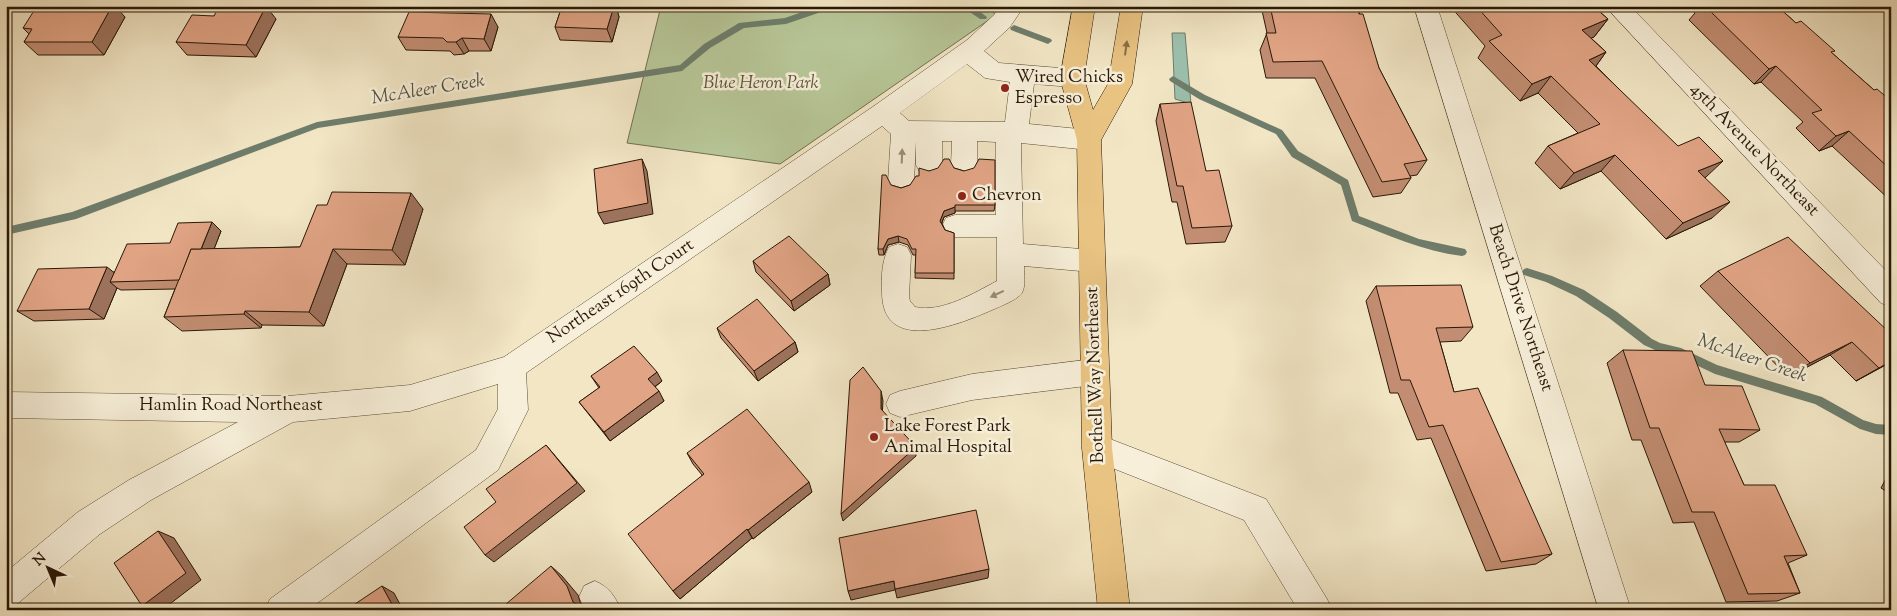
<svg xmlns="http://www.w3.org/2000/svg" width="1897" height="616" font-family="'Sorts Mill Goudy',serif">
  <rect width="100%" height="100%" fill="#f2e6c5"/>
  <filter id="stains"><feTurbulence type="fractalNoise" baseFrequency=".004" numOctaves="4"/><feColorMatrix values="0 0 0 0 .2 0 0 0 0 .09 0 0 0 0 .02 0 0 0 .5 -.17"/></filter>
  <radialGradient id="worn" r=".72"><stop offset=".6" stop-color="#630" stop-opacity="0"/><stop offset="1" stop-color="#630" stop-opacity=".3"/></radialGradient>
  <path fill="#b7c697" stroke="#706f4f" d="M 661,6 L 986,6 L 996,15 L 780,164 L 627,143 Z"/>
  <path fill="#9cc0ae" stroke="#6e7d6b" d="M 1172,33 L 1185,33 L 1191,104 L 1175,99 Z"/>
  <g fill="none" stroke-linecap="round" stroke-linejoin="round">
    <g fill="#6e7d6b" fill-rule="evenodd">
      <path d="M 819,6 L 859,6 L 855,9 L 824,11 L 786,24 L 744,28 L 710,48 L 682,71 L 318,128 L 76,219 L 6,235 L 6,227 L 72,212 L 317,122 L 680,65 L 704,44 L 739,23 L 785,18 Z"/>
      <path d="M 961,6 L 972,6 L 987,17 L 986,19 L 980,19 Z"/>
      <path d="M 1014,25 L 1051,39 L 1052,41 L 1048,44 L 1011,30 L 1010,28 Z"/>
      <path d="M 1173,76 L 1205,95 L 1282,130 L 1298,151 L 1348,180 L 1359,216 L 1419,239 L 1465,249 L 1467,252 L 1465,255 L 1462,256 C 1423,251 1388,235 1352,221 L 1341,185 L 1292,157 L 1276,134 L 1199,99 L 1170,81 L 1169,79 Z"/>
      <path d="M 1527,268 L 1552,276 L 1584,290 L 1617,312 L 1652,339 L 1660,343 L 1681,348 L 1717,365 L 1822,397 L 1863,420 L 1876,424 L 1891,425 L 1891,435 L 1876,434 L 1860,429 L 1815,404 L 1715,374 L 1675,355 L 1655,350 L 1644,345 L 1609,318 L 1576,296 L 1546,282 L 1524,275 L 1522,272 L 1524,269 Z"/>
    </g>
    <g stroke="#5b4c36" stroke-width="1">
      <g id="minor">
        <path d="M 1000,6 L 1024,6 L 1010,27 L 984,51 L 999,63 L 1072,69 L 1080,72 L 1084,78 L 1080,84 L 1072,87 L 1034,84 L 1029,124 L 1089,130 L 1098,133 L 1101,140 L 1098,147 L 1089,150 L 1021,143 L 1023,244 L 1092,250 L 1101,253 L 1105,261 L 1101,269 L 1092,272 L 1024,266 C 1024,275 1026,285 1022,293 C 1017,300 1001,306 992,310 C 960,324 882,356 882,292 C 881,277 882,260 889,247 L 898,244 L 907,247 L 911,255 L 909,297 L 910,301 L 915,307 C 942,313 974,293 997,281 L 997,237 L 955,237 L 946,234 L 942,226 L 946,218 L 955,215 L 996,215 L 996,142 L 977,141 L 977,165 L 973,172 L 964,175 L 955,172 L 951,165 L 952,141 L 942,141 L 942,165 L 938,172 L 929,175 L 920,172 L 916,165 L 916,141 L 914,182 L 910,189 L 901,192 L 892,189 L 888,182 L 891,134 L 882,126 L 526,373 L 528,410 L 498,470 L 308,610 L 265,610 L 270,599 L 476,450 L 498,409 L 498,384 L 410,411 L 293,422 L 151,500 L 100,534 L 17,604 L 6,609 L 6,572 L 78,512 L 129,480 L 238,422 L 6,418 L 6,392 L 288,396 L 410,385 L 504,357 L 874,106 L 967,40 L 994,15 ZM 967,64 L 985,78 L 1010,82 L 1005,122 L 909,121 L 900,113 Z"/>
        <path d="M 1414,6 L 1437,6 L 1631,610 L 1599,610 Z"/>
        <path d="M 1605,6 L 1630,6 L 1891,276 L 1891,307 L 1881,303 Z"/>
        <path d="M 1094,359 L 1104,363 L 1108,372 L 1104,381 L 1094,385 L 972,400 L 900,417 L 890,413 L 886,404 L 890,395 L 900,391 L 972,374 Z"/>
        <path d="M 1097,434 L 1266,499 L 1327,599 L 1332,610 L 1298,610 L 1244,520 L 1087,458 L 1082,448 L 1087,438 Z"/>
        <path d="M 595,581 C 609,587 615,596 621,610 L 585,610 L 579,597 L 584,586 Z"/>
      </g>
    </g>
    <g stroke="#291807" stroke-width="1">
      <path id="major" d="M 1073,6 L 1095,6 L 1084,78 L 1093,110 L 1108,84 L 1121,6 L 1143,6 L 1132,84 L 1101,140 L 1112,448 L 1130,610 L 1098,610 L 1082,448 L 1077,140 L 1060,78 Z"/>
    </g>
    <use href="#minor" fill="#f7efd9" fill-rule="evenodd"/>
    <use href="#major" fill="#e9c382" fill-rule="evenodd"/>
  </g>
  <g fill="#c28d72" stroke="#291807">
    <path d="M 562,6 L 616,6 L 619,17 L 612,42 L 560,40 L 555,27 Z"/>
    <path d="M 1261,6 L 1357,6 L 1379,68 L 1427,160 L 1417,175 L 1410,176 L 1411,178 L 1401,193 L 1373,197 L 1315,78 L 1266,78 L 1260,50 L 1267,33 Z"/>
    <path d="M 1450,6 L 1593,6 L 1608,19 L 1594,37 L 1591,38 L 1606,52 L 1596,66 L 1706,177 L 1705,178 L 1712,218 L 1666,239 L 1601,171 L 1560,189 L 1535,163 L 1548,146 L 1578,133 L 1538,93 L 1520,101 L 1478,58 L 1485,46 Z"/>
    <path d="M 1687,6 L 1777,6 L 1796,23 L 1832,53 L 1874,90 L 1891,101 L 1891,201 L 1832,146 L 1819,151 L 1796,128 L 1803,122 L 1761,82 L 1754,84 L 1689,20 L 1695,13 Z"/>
    <path d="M 214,16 L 276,19 L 256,57 L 187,55 L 176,42 Z"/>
    <path d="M 125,17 L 104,55 L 38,55 L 24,42 L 29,34 L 23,28 Z"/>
    <path d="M 498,27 L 491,51 L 469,51 L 464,54 L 454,55 L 450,51 L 406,50 L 398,37 Z"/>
    <path d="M 1160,104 L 1206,171 L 1232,226 L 1225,242 L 1186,244 L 1177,202 L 1172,202 L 1156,121 Z"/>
    <path d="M 954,168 L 964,171 L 995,205 L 994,211 L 955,211 L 955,213 L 944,217 L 942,223 L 945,230 L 954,233 L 954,279 L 915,278 L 916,255 L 913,255 L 908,245 L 899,242 L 888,245 L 884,255 L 879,255 L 878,249 L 891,185 L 901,188 L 910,185 L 919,176 L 929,171 Z"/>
    <path d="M 1891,204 L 1891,212 L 1886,207 Z"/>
    <path d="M 423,209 L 405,265 L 347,264 L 324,326 L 262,325 L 261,328 L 182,331 L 164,317 L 175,289 L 121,290 L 117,288 L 104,319 L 34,321 L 17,311 L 114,272 L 170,243 L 221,231 L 214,249 L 300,247 Z"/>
    <path d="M 753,261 L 828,274 L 830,285 L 794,311 L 756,272 Z"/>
    <path d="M 1718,271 L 1891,362 L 1856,381 L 1830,355 L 1788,377 L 1700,286 Z"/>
    <path d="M 1376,286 L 1473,327 L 1461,341 L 1440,342 L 1454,392 L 1552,554 L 1536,564 L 1486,571 L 1431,438 L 1417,440 L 1398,393 L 1390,393 L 1366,301 Z"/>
    <path d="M 717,328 L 795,342 L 798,352 L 758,381 L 721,338 Z"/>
    <path d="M 1623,350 L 1705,385 L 1760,430 L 1739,442 L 1724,442 L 1744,485 L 1807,555 L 1788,563 L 1800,593 L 1777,601 L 1726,602 L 1694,522 L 1673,523 L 1641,440 L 1632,440 L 1607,363 Z"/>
    <path d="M 591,376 L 662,381 L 655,387 L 664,401 L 610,441 L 579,402 L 599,388 Z"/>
    <path d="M 687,453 L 812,492 L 753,539 L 752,538 L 680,599 L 673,591 L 702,475 L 693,464 Z"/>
    <path d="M 1891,469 L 1891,494 L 1881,488 Z"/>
  </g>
  <g fill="#9e735d" stroke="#291807">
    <path d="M 112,6 L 115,6 L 125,17 L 104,55 L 92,42 Z"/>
    <path d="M 266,6 L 276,19 L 256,57 L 246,45 Z"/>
    <path d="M 614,6 L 616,6 L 619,17 L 612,42 L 607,29 Z"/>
    <path d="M 491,14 L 498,27 L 491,51 L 484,39 Z"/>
    <path d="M 1608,19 L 1594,37 L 1569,48 L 1582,30 Z"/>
    <path d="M 462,38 L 469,51 L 464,54 L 456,42 Z"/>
    <path d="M 1606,52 L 1593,70 L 1589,60 Z"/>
    <path d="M 1776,66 L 1761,82 L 1754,84 L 1769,69 Z"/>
    <path d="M 1551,76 L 1538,93 L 1520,101 L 1532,84 Z"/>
    <path d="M 1891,118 L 1891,124 L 1886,120 Z"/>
    <path d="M 1849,131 L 1832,146 L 1819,151 L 1836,136 Z"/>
    <path d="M 1615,155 L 1601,171 L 1560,189 L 1574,173 Z"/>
    <path d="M 642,159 L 647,171 L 653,214 L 604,224 L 598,213 Z"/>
    <path d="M 1723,161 L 1706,177 L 1682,187 L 1698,171 Z"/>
    <path d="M 411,193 L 423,209 L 405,265 L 392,250 Z"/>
    <path d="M 1730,202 L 1712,218 L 1666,239 L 1683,223 Z"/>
    <path d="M 955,207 L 955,213 L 944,217 L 940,227 L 940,221 L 944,211 Z"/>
    <path d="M 212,222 L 221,231 L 199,288 L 189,280 Z"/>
    <path d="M 898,236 L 899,242 L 888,245 L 884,255 L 883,249 L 888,239 Z"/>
    <path d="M 333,249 L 347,264 L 324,326 L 309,312 Z"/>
    <path d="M 107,267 L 121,278 L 110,282 L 117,288 L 104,319 L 89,309 Z"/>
    <path d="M 828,274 L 830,285 L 794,311 L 791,301 Z"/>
    <path d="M 245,311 L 262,325 L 261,328 L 244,314 Z"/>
    <path d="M 795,342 L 798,352 L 758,381 L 754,371 Z"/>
    <path d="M 1852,342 L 1830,355 L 1788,377 L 1810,363 Z"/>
    <path d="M 1891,361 L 1891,362 L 1856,381 Z"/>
    <path d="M 657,372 L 662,381 L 653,388 L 648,379 Z"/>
    <path d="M 659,391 L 664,401 L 610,441 L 604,432 Z"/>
    <path d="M 881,391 L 883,401 L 882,418 L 881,409 Z"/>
    <path d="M 546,445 L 585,491 L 494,562 L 485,555 Z"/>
    <path d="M 916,447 L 916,456 L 843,521 L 841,514 Z"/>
    <path d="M 809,482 L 812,492 L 753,539 L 748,530 Z"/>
    <path d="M 747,529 L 752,538 L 680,599 L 673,591 Z"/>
    <path d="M 158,531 L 174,538 L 201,580 L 162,610 L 152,610 L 142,606 Z"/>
    <path d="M 551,566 L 562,576 L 578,595 L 582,608 L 584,610 L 573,610 L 572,608 L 573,602 Z"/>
    <path d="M 989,569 L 988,578 L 897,598 L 895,589 Z"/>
    <path d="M 894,581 L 895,590 L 851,600 L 848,591 Z"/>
    <path d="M 382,586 L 394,593 L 403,610 L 395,610 Z"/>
  </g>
  <g fill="#e1a485" stroke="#291807">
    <path d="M 37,6 L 112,6 L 92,42 L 24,42 L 32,29 L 23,28 Z"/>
    <path d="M 219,6 L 266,6 L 246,45 L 176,42 L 192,15 L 214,16 Z"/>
    <path d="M 562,6 L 614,6 L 607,29 L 555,27 Z"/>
    <path d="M 1270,6 L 1357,6 L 1359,14 L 1363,14 L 1379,68 L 1427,160 L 1404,164 L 1411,178 L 1382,182 L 1322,61 L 1273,62 L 1266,33 L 1276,33 Z"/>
    <path d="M 1476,6 L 1593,6 L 1608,19 L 1582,30 L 1606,52 L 1589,60 L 1678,146 L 1699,137 L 1723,161 L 1698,171 L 1730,202 L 1683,223 L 1615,155 L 1574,173 L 1548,146 L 1600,124 L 1551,76 L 1532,84 L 1489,41 L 1502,35 Z"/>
    <path d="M 1705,6 L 1777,6 L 1796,23 L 1801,21 L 1835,51 L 1831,52 L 1874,90 L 1877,89 L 1891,101 L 1891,118 L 1886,120 L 1891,124 L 1891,170 L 1849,131 L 1836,136 L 1812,113 L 1822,110 L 1776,66 L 1769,69 Z"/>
    <path d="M 409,12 L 491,14 L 484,39 L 462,38 L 456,42 L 447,42 L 443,38 L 398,37 Z"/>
    <path d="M 1191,102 L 1206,171 L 1219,170 L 1232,226 L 1192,228 L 1183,186 L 1177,186 L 1160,104 Z"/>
    <path d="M 642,159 L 648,203 L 598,213 L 594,169 Z"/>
    <path d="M 944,159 L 949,159 L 954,168 L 964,171 L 974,168 L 979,159 L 995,160 L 995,205 L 955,205 L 955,207 L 944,211 L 940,221 L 945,230 L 954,233 L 954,273 L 915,273 L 916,249 L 912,249 L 907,239 L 898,236 L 888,239 L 883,249 L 878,249 L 882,175 L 886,175 L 891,185 L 901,188 L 910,185 L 916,176 L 919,176 L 919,168 L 929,171 L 938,168 Z"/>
    <path d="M 332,192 L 411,193 L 392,250 L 333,249 L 309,312 L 245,311 L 244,314 L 164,317 L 191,249 L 300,247 L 317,205 L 327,205 Z"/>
    <path d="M 212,222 L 201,249 L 191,249 L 179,280 L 110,282 L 127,244 L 170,243 L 178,223 Z"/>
    <path d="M 789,236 L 828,274 L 791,301 L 753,261 Z"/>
    <path d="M 1788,237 L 1891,334 L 1891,361 L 1879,368 L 1852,342 L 1810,363 L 1718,271 Z"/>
    <path d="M 107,267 L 89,309 L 17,311 L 38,269 Z"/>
    <path d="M 1461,285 L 1473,327 L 1436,328 L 1454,392 L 1478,388 L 1552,554 L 1501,562 L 1443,425 L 1429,427 L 1410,380 L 1401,380 L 1376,286 Z"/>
    <path d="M 757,299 L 795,342 L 754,371 L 717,328 Z"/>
    <path d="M 634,346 L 657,372 L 648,379 L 659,391 L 604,432 L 579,402 L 600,387 L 591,376 Z"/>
    <path d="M 1623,350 L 1692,351 L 1705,385 L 1742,386 L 1760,430 L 1719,429 L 1744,485 L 1775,485 L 1807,555 L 1784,556 L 1800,593 L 1748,594 L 1714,512 L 1692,512 L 1659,428 L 1650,428 Z"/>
    <path d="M 863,367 L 881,391 L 881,409 L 916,447 L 841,514 L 850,380 Z"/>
    <path d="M 747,409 L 809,482 L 748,530 L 747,529 L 673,591 L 628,534 L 704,474 L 687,453 Z"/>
    <path d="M 546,445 L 577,483 L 485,555 L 464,527 L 496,502 L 486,489 Z"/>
    <path d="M 976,510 L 989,569 L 895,589 L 894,581 L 848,591 L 839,538 Z"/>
    <path d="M 158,531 L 186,573 L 142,606 L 114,563 Z"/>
    <path d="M 551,566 L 567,586 L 573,602 L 576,604 L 572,608 L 573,610 L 499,610 Z"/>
    <path d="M 382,586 L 395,610 L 353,610 L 355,604 Z"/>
  </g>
  <defs><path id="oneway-solid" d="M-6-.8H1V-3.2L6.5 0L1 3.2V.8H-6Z" transform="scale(1.25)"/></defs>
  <use fill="#896e44" href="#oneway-solid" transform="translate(1126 48) rotate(-82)"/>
  <g fill="#9a8e7a">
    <use href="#oneway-solid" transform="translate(902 156) rotate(-88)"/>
    <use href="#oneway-solid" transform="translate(997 294) rotate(155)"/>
  </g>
  <g fill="#8f2418" stroke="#f7efd9" stroke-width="2">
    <circle cx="1005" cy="88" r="5"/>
    <circle cx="962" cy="196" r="5"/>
    <circle cx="874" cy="437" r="5"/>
  </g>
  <g text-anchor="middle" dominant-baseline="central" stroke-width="5" stroke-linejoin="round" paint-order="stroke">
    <g font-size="18" fill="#291807" stroke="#f7efd9" text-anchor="start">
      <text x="1015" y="78">Wired Chicks<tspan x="1015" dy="21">Espresso</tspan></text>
      <text x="972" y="196">Chevron</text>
      <text x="884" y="427">Lake Forest Park<tspan x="884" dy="21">Animal Hospital</tspan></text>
    </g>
    <g font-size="18" font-style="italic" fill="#5b5539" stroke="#f7efd9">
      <text x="761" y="84">Blue Heron Park</text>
    </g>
    <g font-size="18" fill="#291807" stroke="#f7efd9">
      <text transform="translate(1754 150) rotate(46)">45th Avenue Northeast</text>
      <text transform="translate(621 292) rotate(-34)">Northeast 169th Court</text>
      <text transform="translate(1520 308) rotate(72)">Beach Drive Northeast</text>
      <text transform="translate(1096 375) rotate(-92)">Bothell Way Northeast</text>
      <text x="231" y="406">Hamlin Road Northeast</text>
    </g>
    <g font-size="19" font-style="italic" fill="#515341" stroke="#f7efd9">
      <text transform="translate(428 90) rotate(-9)">McAleer Creek</text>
      <text transform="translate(1752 359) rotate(19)">McAleer Creek</text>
    </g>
  </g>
  <rect width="1897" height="616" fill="none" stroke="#f2e6c5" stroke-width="25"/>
  <rect x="8" y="8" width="1882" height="601" fill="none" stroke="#291807" stroke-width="2.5"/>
  <rect x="12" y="12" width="1872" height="591" fill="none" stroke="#291807"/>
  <g transform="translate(48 568) rotate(316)" stroke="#f7efd9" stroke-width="4" paint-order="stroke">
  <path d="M0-4L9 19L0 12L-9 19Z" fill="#291807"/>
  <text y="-8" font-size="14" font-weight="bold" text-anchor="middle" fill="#291807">N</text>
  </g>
  <rect width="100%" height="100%" filter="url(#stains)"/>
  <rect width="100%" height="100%" fill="url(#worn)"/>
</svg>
